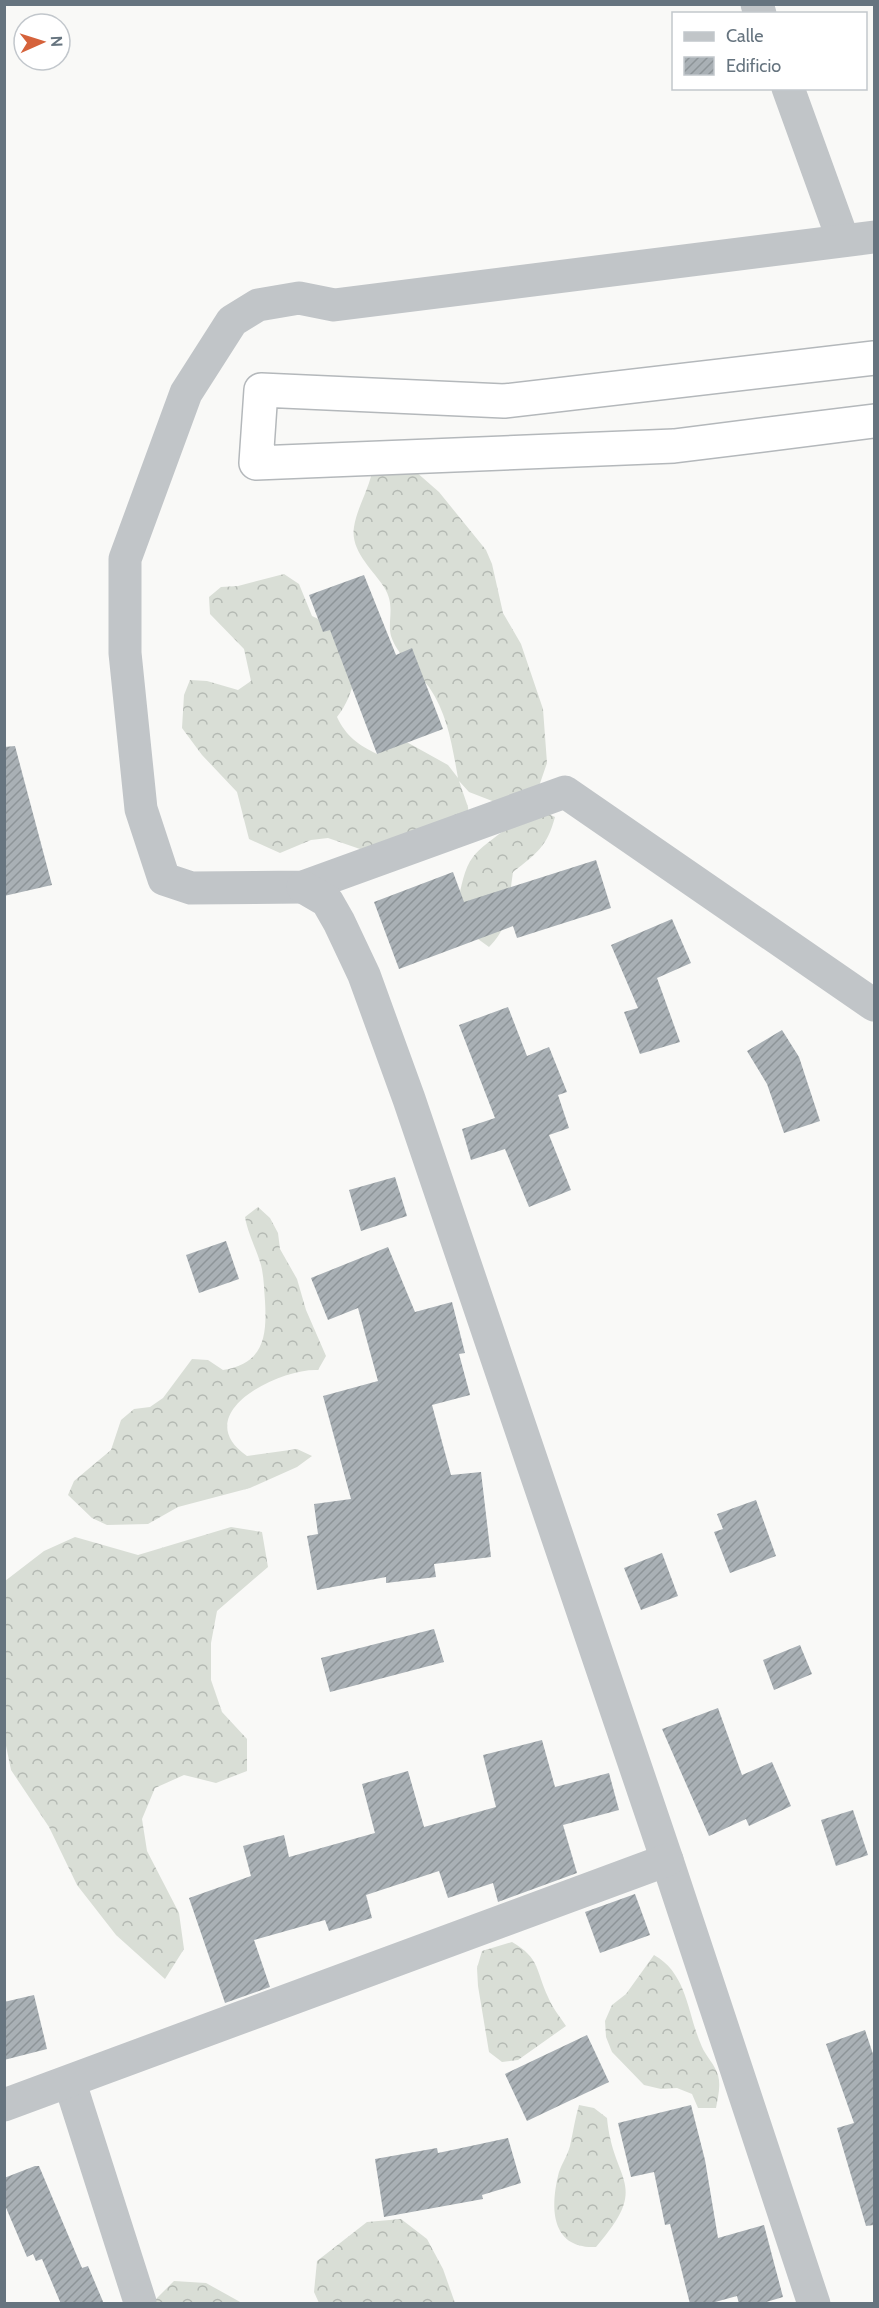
<svg xmlns="http://www.w3.org/2000/svg" width="879" height="2308" font-family="Cabin,sans-serif">
  <defs>
    <pattern id="forest-crowns" width="20" height="18" patternUnits="userSpaceOnUse" patternTransform="scale(1.5)"><rect width="20" height="18" fill="#d9ded6"/><path d="M2 6a3 3 0 1 1 6 0M12 15a3 3 0 1 1 6 0" fill="none" stroke="#b4b9b3"/></pattern>
    <pattern id="building-hatch" width="6" height="6" patternUnits="userSpaceOnUse" patternTransform="scale(1.5)"><rect width="6" height="6" fill="#a9b0b5"/><path d="M-1 1l2-2M0 6l6-6M5 7l2-2" fill="none" stroke="#8d9498"/></pattern>
  </defs>
  <rect width="100%" height="100%" fill="#f9f9f7"/>
  <g fill="url(#forest-crowns)">
    <path d="M 399,457 L 439,492 L 486,550 L 492,564 L 503,613 L 521,644 L 543,709 L 547,763 L 537,792 L 500,804 L 469,792 L 459,781 L 468,807 L 469,825 L 377,848 L 360,849 L 328,838 L 311,840 L 280,853 L 249,839 L 237,792 L 202,755 L 182,728 L 184,695 L 190,680 L 207,681 L 238,690 L 251,681 L 244,649 L 210,614 L 209,597 L 221,587 L 238,586 L 284,574 L 299,584 L 312,616 L 360,639 C 356,668 356,693 337,717 C 346,736 358,745 377,754 L 403,740 L 448,765 L 458,778 C 452,745 448,715 429,687 C 417,671 397,655 391,636 C 387,620 396,606 384,587 C 373,570 350,551 354,527 C 357,507 370,488 373,467 Z"/>
    <path d="M 539,810 L 555,817 C 547,847 536,854 513,872 C 508,902 512,924 489,947 L 478,939 L 458,902 C 461,888 464,868 473,857 C 483,843 523,817 539,810 Z"/>
    <path d="M 258,1207 L 270,1218 L 278,1233 L 280,1249 L 297,1279 L 306,1310 L 326,1356 L 318,1370 C 279,1368 187,1414 247,1456 L 297,1449 L 312,1456 L 297,1467 L 250,1488 L 178,1507 L 148,1524 L 107,1525 L 92,1518 L 68,1495 L 74,1481 L 111,1450 L 121,1420 L 134,1409 L 150,1407 L 163,1398 L 192,1359 L 208,1360 L 223,1370 C 264,1363 267,1337 265,1301 C 264,1289 264,1277 261,1265 C 256,1248 248,1234 245,1217 Z"/>
    <path d="M 231,1527 L 262,1532 L 268,1567 L 217,1611 L 211,1643 L 211,1680 L 222,1712 L 247,1739 L 247,1771 L 216,1783 L 184,1775 L 155,1788 L 142,1819 L 147,1851 L 179,1913 L 184,1949 L 165,1979 L 116,1935 L 77,1885 L 49,1827 L 11,1770 L 4,1736 L 5,1581 L 44,1551 L 75,1537 L 138,1555 Z"/>
    <path d="M 512,1942 C 540,1958 536,1971 548,1997 C 552,2007 560,2017 566,2026 L 518,2060 L 502,2062 L 489,2052 L 478,1986 L 477,1968 L 482,1951 Z"/>
    <path d="M 654,1955 C 688,1974 687,2014 702,2047 C 706,2056 715,2065 718,2075 C 721,2086 718,2097 716,2108 L 698,2108 L 692,2094 L 677,2088 L 661,2089 L 644,2085 L 612,2052 L 606,2037 L 605,2021 L 612,2005 L 626,1994 Z"/>
    <path d="M 579,2105 L 594,2108 L 607,2118 C 613,2184 652,2183 596,2247 C 552,2249 550,2210 558,2176 C 560,2166 567,2157 570,2146 C 573,2132 575,2119 579,2105 Z"/>
    <path d="M 401,2219 L 427,2239 L 443,2269 L 455,2303 L 319,2303 L 314,2292 L 317,2261 L 367,2222 Z"/>
    <path d="M 174,2281 L 206,2283 L 242,2303 L 151,2304 Z"/>
  </g>
  <g fill="url(#building-hatch)">
    <path d="M 364,575 L 396,655 L 412,648 L 443,729 L 377,754 L 330,630 L 323,632 L 309,595 Z"/>
    <path d="M 15,746 L 52,885 L 4,896 L 4,747 Z"/>
    <path d="M 596,860 L 611,908 L 517,938 L 513,926 L 399,969 L 374,902 L 453,872 L 464,902 Z"/>
    <path d="M 672,919 L 691,963 L 657,978 L 680,1042 L 640,1054 L 624,1012 L 638,1008 L 611,945 Z"/>
    <path d="M 508,1007 L 527,1056 L 549,1047 L 567,1092 L 558,1095 L 569,1128 L 549,1135 L 571,1190 L 529,1207 L 505,1149 L 471,1160 L 462,1129 L 495,1118 L 459,1025 Z"/>
    <path d="M 782,1030 L 799,1057 L 820,1121 L 784,1133 L 767,1084 L 747,1051 Z"/>
    <path d="M 395,1177 L 407,1216 L 361,1231 L 349,1190 Z"/>
    <path d="M 226,1241 L 239,1279 L 199,1293 L 186,1255 Z"/>
    <path d="M 388,1247 L 415,1312 L 452,1302 L 465,1353 L 459,1354 L 470,1395 L 432,1405 L 451,1475 L 481,1472 L 491,1557 L 434,1564 L 436,1577 L 386,1583 L 386,1577 L 317,1590 L 307,1536 L 318,1534 L 314,1504 L 351,1499 L 323,1396 L 378,1381 L 358,1308 L 328,1320 L 311,1278 Z"/>
    <path d="M 756,1500 L 776,1556 L 730,1573 L 714,1532 L 723,1529 L 717,1514 Z"/>
    <path d="M 662,1553 L 678,1596 L 641,1610 L 624,1568 Z"/>
    <path d="M 434,1629 L 444,1662 L 330,1692 L 321,1658 Z"/>
    <path d="M 800,1645 L 812,1674 L 774,1690 L 763,1660 Z"/>
    <path d="M 718,1708 L 742,1775 L 772,1762 L 791,1806 L 749,1826 L 746,1819 L 709,1836 L 662,1729 Z"/>
    <path d="M 542,1740 L 555,1787 L 609,1773 L 619,1810 L 563,1825 L 577,1873 L 498,1902 L 493,1883 L 448,1898 L 439,1871 L 366,1895 L 372,1918 L 329,1931 L 325,1920 L 254,1940 L 270,1987 L 225,2003 L 189,1898 L 251,1876 L 243,1846 L 284,1835 L 289,1857 L 375,1833 L 362,1784 L 408,1771 L 424,1827 L 496,1807 L 483,1755 Z"/>
    <path d="M 853,1810 L 868,1855 L 836,1866 L 821,1820 Z"/>
    <path d="M 635,1894 L 650,1935 L 600,1953 L 585,1912 Z"/>
    <path d="M 34,1995 L 47,2049 L 4,2060 L 4,2002 Z"/>
    <path d="M 865,2030 L 874,2057 L 874,2225 L 866,2226 L 837,2128 L 854,2123 L 826,2044 Z"/>
    <path d="M 587,2035 L 609,2082 L 527,2121 L 505,2074 Z"/>
    <path d="M 691,2105 L 705,2160 L 718,2238 L 764,2225 L 783,2297 L 759,2304 L 739,2304 L 737,2296 L 708,2304 L 690,2304 L 670,2224 L 665,2225 L 654,2172 L 631,2177 L 618,2123 Z"/>
    <path d="M 508,2138 L 521,2183 L 482,2195 L 483,2199 L 384,2217 L 375,2159 L 437,2148 L 438,2153 Z"/>
    <path d="M 35,2166 L 39,2166 L 82,2268 L 88,2266 L 104,2304 L 61,2304 L 42,2259 L 36,2261 L 33,2254 L 27,2257 L 4,2203 L 4,2178 Z"/>
  </g>
  <g fill="none" stroke-linecap="round" stroke-linejoin="round">
    <g stroke="#b4b8bb" stroke-width="36">
      <path id="highway" d="M 874,358 L 504,401 L 261,390 L 256,463 L 674,446 L 874,421"/>
    </g>
    <g stroke="#c1c5c8" stroke-width="33">
      <path d="M 757,4 L 760,14"/>
      <path d="M 788,88 L 843,240"/>
      <path d="M 874,237 L 334,305 L 299,298 L 258,305 L 232,321 L 186,393 L 125,559 L 125,653 L 141,809 L 164,879 L 191,888 L 303,887 L 565,792 L 874,1005"/>
      <path d="M 303,887 L 327,901 L 339,922 L 364,975 L 409,1099 L 667,1860 L 814,2304"/>
      <path d="M 70,2083 L 140,2302"/>
      <path d="M 4,2105 L 667,1860"/>
    </g>
    <use href="#highway" stroke="#fff" stroke-width="33"/>
  </g>
  <rect width="879" height="2308" fill="none" stroke="#66747f" stroke-width="12"/>
  <rect x="672" y="12" width="195" height="78" fill="#ffffff" stroke="#c2c7cc" stroke-width="1.5"/>
  <rect x="684" y="32" width="30" height="9" fill="#c1c5c8" stroke="#c2c7cc" stroke-width="1.5"/>
  <text x="726" y="42" font-size="18" fill="#66747f">Calle</text>
  <rect x="684" y="57" width="30" height="18" fill="url(#building-hatch)" stroke="#c2c7cc" stroke-width="1.5"/>
  <text x="726" y="72" font-size="18" fill="#66747f">Edificio</text>
  <g transform="translate(42 42) rotate(87)"><circle r="28" fill="#ffffff" stroke="#c2c7cc" stroke-width="1.5"/>
  <path d="M0-4.5L10 22L0 15L-10 22Z" fill="#d5623b"/>
  <text y="-9" font-size="16" font-weight="bold" text-anchor="middle" fill="#66747f">N</text>
  </g>
</svg>
